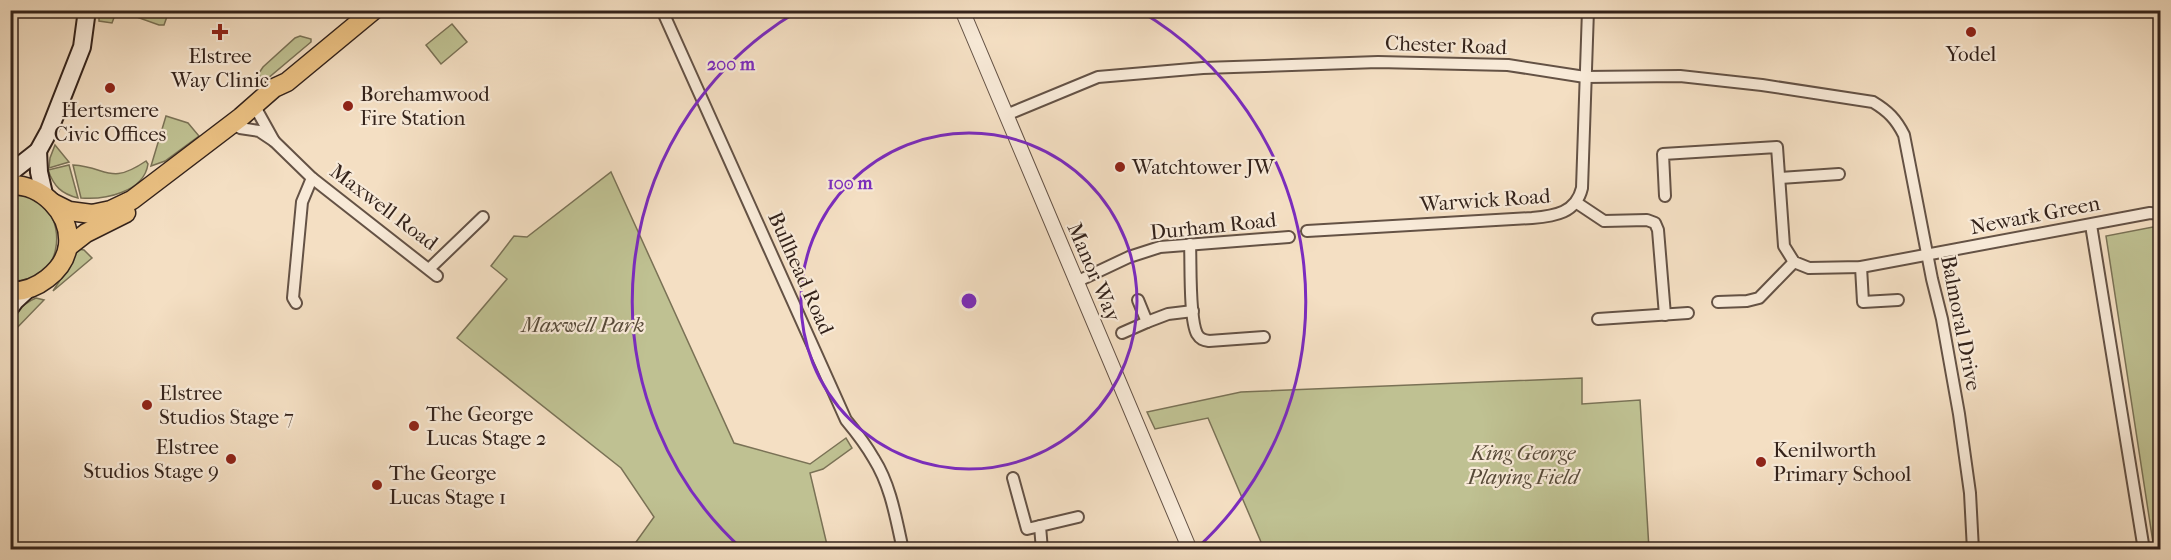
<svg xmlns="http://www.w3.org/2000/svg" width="2171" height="560" font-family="'IM FELL French Canon',serif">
  <rect width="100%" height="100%" fill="#f4dfc3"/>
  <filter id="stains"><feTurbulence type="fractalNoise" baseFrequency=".00333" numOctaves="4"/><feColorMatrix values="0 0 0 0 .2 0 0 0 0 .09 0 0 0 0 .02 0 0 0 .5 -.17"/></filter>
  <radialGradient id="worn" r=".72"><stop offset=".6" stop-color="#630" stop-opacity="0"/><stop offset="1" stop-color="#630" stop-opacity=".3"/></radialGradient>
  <g fill="#bfc192" stroke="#7a7256" stroke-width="1.5">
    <path d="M 99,11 L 99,10 L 169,11 L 164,25 L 159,25 L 120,11 L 115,15 L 112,23 L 99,21 Z"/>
    <path d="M 452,24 L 467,42 L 441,64 L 426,45 Z"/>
    <path d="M 300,36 L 311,39 L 311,42 L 261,84 L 259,73 L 263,67 L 295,38 Z"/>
    <path d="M 166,116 L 188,123 L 199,136 L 165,161 L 151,166 Z"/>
    <path d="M 55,145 L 69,162 L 49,168 L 50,158 Z"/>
    <path d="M 146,161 L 148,164 C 144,192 105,200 81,198 L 73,165 C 108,167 109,186 146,161 Z"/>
    <path d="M 69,165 L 78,198 C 62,194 54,187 48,170 Z"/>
    <path d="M 611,172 L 734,443 L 810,464 L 846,438 L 852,448 L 823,469 L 810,473 L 828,549 L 631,549 L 654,517 L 621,468 L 457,338 L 507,279 L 491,266 L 514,236 L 527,237 Z"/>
    <path d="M 10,195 C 16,196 24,195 30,197 C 58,205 65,248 46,269 C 37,278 22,281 11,281 Z"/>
    <path d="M 2153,227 L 2160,228 L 2160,550 L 2154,549 L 2106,236 Z"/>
    <path d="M 78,249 L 84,250 L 92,258 L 53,291 L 64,274 Z"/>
    <path d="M 36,298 L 44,300 L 11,334 C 10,318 21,304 36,298 Z"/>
    <path d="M 1582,378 L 1582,404 L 1640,400 L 1649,549 L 1264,549 L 1208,418 L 1155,429 L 1147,412 L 1241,392 Z"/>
  </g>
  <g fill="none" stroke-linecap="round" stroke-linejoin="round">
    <g stroke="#645245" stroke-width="14">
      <g id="minor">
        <path d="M 662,10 L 846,420 C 856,432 866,445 874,459 C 891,486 896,519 903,550"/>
        <path d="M 254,105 L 274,141"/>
        <path d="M 1006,115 L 1098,77 L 1203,68 L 1378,62 L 1508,65 L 1585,77 L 1680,76 L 1762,85 L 1873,102 C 1888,111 1896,119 1904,135 L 1932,279 L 1942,319 L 1959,414 L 1970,493 L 1973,550"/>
        <path d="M 240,128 L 259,131 L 274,141 L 312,178 L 437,276"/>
        <path d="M 1780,178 L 1839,174"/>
        <path d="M 1665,196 L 1663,154 L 1777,147 L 1784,246 L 1794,262 L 1809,268 L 1861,267 L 2150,213 L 2160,214"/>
        <path d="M 1577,203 L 1604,221 L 1647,220 L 1655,223 L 1658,230 L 1665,315"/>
        <path d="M 2091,225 L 2144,550"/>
        <path d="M 1307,231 L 1532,218 C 1555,216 1576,213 1582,188 L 1588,10"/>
        <path d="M 1190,244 C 1191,263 1189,319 1197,334 C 1200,339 1203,340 1209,341 L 1264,337"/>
        <path d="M 1861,267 L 1863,302 L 1898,300"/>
        <path d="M 429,269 L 483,217"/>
        <path d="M 1076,282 L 1129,257 L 1160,247 L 1289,237"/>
        <path d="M 1138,300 L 1147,322 L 1168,314 L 1193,311"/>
        <path d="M 1718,302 L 1747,301 L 1759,298 L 1794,262"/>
        <path d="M 296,303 L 293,298 L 302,202 L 312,178"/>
        <path d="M 1598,319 L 1688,313"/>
        <path d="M 1122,333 L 1147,322"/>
        <path d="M 1013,478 L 1027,529 L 1040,526"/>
        <path d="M 1042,550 L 1040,526 L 1078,517"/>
      </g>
    </g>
    <g stroke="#645245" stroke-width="16">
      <path id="tertiary" d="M 962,10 L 1190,550"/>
    </g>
    <g stroke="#34231b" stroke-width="20">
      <g id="secondary">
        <path d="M 38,151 L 39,172 L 44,194"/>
        <path d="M 10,173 L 38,151 L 49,131 L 82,47 L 87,10"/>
        <path d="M 10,308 L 15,301 L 28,289"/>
      </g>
    </g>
    <g stroke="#34231b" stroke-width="21">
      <g id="primary">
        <path d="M 10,185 C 42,184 71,213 68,245 C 65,271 35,293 10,291"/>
        <path d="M 53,203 L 69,211 L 92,214 L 111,210 L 132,200 L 241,117 L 274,88 L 287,82 L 374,10"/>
        <path d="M 68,247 L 86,233 L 126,213"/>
      </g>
    </g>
    <use href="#minor" stroke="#f8ead8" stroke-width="10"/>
    <use href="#tertiary" stroke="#f8ead8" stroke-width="14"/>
    <use href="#secondary" stroke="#f8ead8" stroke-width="16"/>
    <use href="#primary" stroke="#eac082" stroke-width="18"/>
  </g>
  <g fill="none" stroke="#7b2cbf" stroke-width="3">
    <circle cx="969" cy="301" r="168"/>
    <path d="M742 549A336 336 0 0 1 798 11M1140 11A336 336 0 0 1 1196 549"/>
  </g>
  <g fill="#8f2418" stroke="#f8ead8" stroke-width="2">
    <path d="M217 23h6v6h6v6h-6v6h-6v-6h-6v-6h6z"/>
    <circle cx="1971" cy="32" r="6"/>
    <circle cx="110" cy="88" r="6"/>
    <circle cx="348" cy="106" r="6"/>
    <circle cx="1120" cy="167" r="6"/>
    <circle cx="147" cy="405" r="6"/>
    <circle cx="414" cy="426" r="6"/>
    <circle cx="231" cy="459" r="6"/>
    <circle cx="1761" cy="462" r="6"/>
    <circle cx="377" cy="485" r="6"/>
  </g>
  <g text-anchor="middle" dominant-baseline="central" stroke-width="4.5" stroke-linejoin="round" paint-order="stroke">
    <g font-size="21" fill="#34231b" stroke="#f8ead8">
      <text transform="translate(1446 45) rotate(2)">Chester Road</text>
      <text transform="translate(1485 200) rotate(-4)">Warwick Road</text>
      <text transform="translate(384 207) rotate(37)">Maxwell Road</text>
      <text transform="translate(2035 215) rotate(-11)">Newark Green</text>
      <text transform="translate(1213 226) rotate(-6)">Durham Road</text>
      <text transform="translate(1094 272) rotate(67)">Manor Way</text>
      <text transform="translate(801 273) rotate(66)">Bullhead Road</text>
      <text transform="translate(1961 323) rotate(79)">Balmoral Drive</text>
    </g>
    <g font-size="21" fill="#34231b" stroke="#f8ead8" text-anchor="start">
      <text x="1971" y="54" text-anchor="middle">Yodel</text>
      <text x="220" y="56" text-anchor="middle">Elstree<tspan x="220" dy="24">Way Clinic</tspan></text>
      <text x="360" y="94">Borehamwood<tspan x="360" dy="24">Fire Station</tspan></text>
      <text x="110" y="110" text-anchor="middle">Hertsmere<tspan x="110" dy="24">Civic Offices</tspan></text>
      <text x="1132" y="167">Watchtower JW</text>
      <text x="159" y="393">Elstree<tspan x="159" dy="24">Studios Stage 7</tspan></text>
      <text x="426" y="414">The George<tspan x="426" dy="24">Lucas Stage 2</tspan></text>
      <text x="219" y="447" text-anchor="end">Elstree<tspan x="219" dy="24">Studios Stage 9</tspan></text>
      <text x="1773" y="450">Kenilworth<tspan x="1773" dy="24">Primary School</tspan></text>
      <text x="389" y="473">The George<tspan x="389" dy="24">Lucas Stage 1</tspan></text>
    </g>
    <g font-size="21" font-style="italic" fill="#574a39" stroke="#f8ead8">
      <text x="583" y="325">Maxwell Park</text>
      <text x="1523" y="453">King George<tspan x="1523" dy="24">Playing Field</tspan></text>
    </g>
  </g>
  <circle cx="969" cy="301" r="9" fill="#7b2cbf" stroke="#f8ead8" stroke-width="3"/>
  <g font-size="18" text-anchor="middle" font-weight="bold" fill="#7b2cbf" stroke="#f8ead8" stroke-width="4.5" stroke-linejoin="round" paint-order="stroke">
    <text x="731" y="70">200 m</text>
    <text x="850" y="189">100 m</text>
  </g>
  <rect width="2171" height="560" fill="none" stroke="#f4dfc3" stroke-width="36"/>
  <rect x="12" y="12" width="2147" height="536" fill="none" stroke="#34231b" stroke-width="3"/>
  <rect x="18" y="18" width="2135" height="524" fill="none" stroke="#34231b" stroke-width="1.5"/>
  <rect width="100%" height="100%" filter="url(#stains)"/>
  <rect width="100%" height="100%" fill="url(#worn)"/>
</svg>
